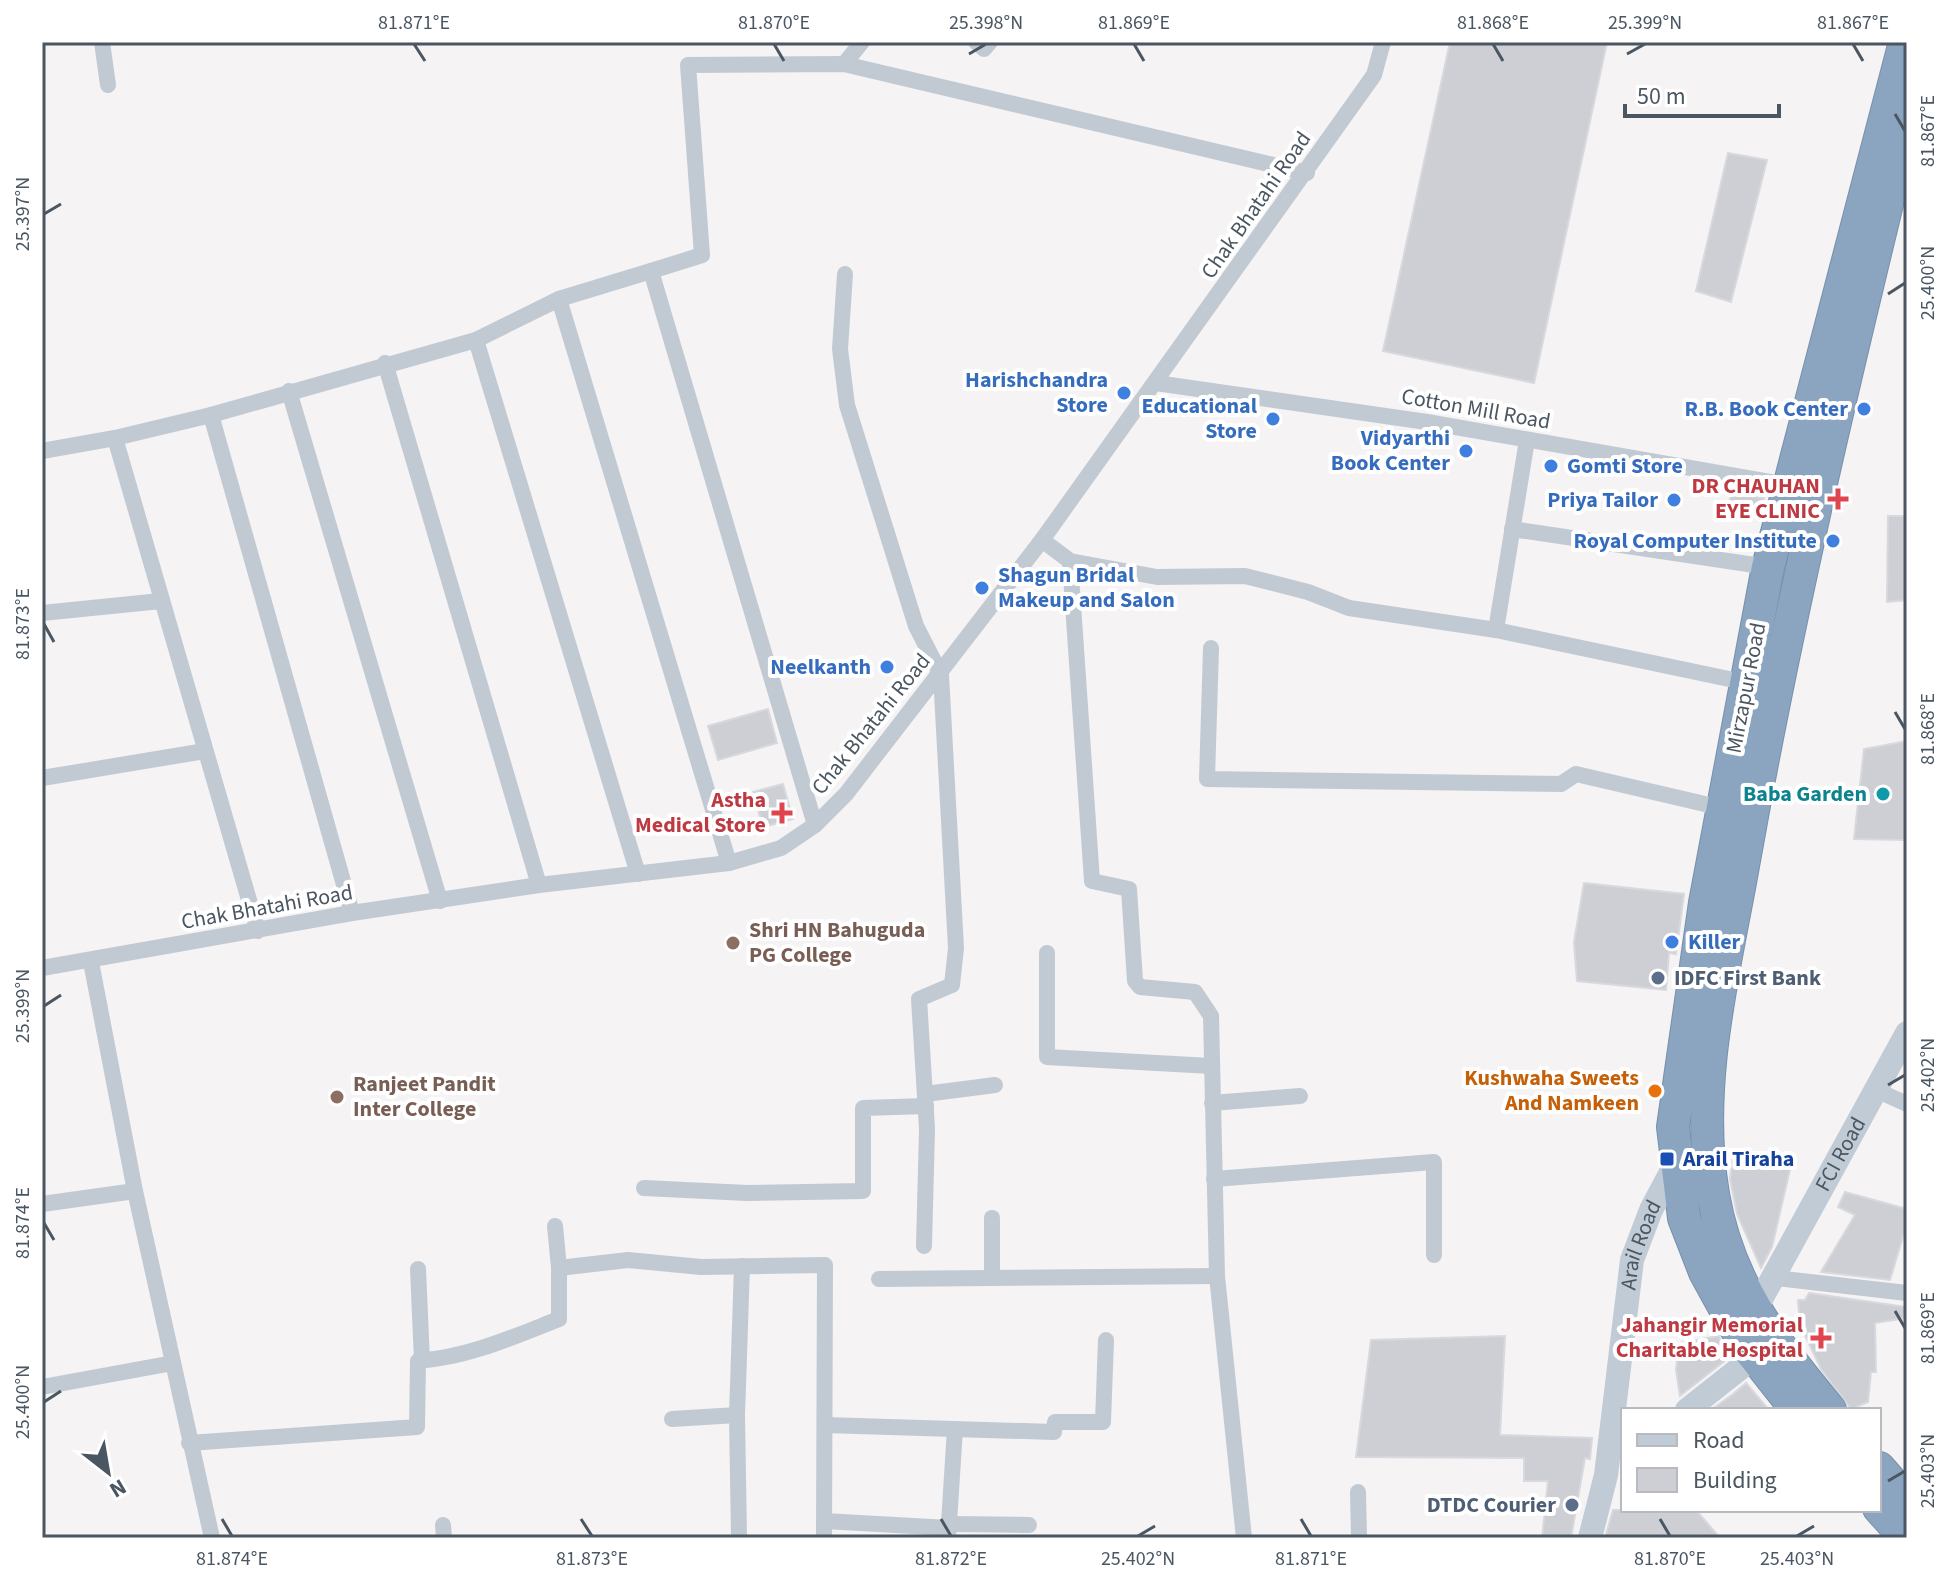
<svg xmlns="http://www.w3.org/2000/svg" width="1949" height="1580" font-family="'Source Sans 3',sans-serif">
  <rect width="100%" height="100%" fill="#f5f3f3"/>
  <g fill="#cdcfd5" stroke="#d7d9de" stroke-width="2">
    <path d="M 1450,42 L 1607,42 L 1534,383 L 1383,351 Z"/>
    <path d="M 1728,153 L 1767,160 L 1731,302 L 1696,291 Z"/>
    <path d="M 1731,493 L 1764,498 L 1761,517 L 1728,512 Z"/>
    <path d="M 1888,516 L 1907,516 L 1907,600 L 1887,602 Z"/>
    <path d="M 768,709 L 777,743 L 718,760 L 708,726 Z"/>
    <path d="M 1907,741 L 1907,840 L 1854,839 L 1864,749 Z"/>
    <path d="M 783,784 L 793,819 L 763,827 L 753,792 Z"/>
    <path d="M 1584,883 L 1684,894 L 1676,954 L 1669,953 L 1666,990 L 1577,981 L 1574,942 Z"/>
    <path d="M 1733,1157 L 1792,1161 L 1772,1247 L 1761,1268 L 1737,1214 L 1730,1179 Z"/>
    <path d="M 1845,1192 L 1907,1209 L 1907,1223 L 1890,1280 L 1821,1272 L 1855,1215 L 1838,1207 Z"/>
    <path d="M 1809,1293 L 1907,1307 L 1907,1318 L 1875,1323 L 1876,1372 L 1871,1372 L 1868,1402 L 1851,1409 L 1821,1369 L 1800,1325 L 1798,1300 L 1805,1300 Z"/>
    <path d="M 1505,1336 L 1500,1435 L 1592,1438 L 1590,1459 L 1585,1458 L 1571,1538 L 1542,1538 L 1548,1481 L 1524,1481 L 1524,1458 L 1356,1457 L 1371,1340 Z"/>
    <path d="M 1719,1336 L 1726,1360 L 1680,1396 L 1676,1370 L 1679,1343 Z"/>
    <path d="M 1746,1383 L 1769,1410 L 1711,1410 L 1733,1394 Z"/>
    <path d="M 1613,1510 L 1696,1510 L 1720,1538 L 1605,1538 Z"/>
  </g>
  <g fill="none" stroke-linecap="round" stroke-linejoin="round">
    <g stroke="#7690ad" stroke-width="34">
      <g id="highway">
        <path d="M 1797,1410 L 1744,1343 L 1705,1272 L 1684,1218 L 1673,1127 L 1705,903 L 1768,567 L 1905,42"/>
        <path d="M 1830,1410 C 1774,1342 1728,1283 1713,1194 C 1694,1083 1725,969 1744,860 C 1788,613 1847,366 1907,122"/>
        <path d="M 1879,1468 L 1907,1500"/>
        <path d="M 1879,1508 L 1906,1538"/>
      </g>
    </g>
    <g stroke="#c1cad2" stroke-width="16">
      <path d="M 102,42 L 108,85"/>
      <path d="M 976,42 L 984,49 L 990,42"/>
      <path d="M 844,64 L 862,42"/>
      <path d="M 651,271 L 702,255 L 688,65 L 844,64 L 1307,173"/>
      <path d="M 845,274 L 840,349 L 847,405 L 916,626 L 941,675 L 956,948 L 952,985 L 919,999 L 927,1129 L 924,1246"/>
      <path d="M 559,299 L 729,863"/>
      <path d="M 476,340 L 638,874"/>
      <path d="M 385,363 L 539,885"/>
      <path d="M 1156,383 L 1427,422 L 1794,486"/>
      <path d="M 289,391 L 440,901"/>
      <path d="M 211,415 L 352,913"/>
      <path d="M 42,451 L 115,438"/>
      <path d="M 1512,529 L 1768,567"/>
      <path d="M 1042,540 L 1070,561 L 1157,577 L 1245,576 L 1308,592 L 1349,608 L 1496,630 L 1748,683"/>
      <path d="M 1070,561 L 1092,881 L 1129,889 L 1135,981 L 1140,987 L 1195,992 L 1211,1016 L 1217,1276 L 1244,1538"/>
      <path d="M 42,613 L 161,601"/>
      <path d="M 1496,630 L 1527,440"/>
      <path d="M 1211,648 L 1207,779 L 1561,784 L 1576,774 L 1722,808"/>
      <path d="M 42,778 L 205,751"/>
      <path d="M 258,931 L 115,438 L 211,415 L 476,340 L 559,299 L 651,271 L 815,825"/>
      <path d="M 1047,953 L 1047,1057 L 1211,1066"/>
      <path d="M 91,962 L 135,1191 L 212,1538"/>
      <path d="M 42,968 L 352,913 L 539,885 L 729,863 L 781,848 L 815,825 L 846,794 L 1042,540 L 1374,75 L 1383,42"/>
      <path d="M 1876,1090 L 1907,1104"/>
      <path d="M 925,1094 L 995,1085"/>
      <path d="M 1212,1103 L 1300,1096"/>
      <path d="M 1214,1179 L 1434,1162 L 1434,1255"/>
      <path d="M 644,1188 L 747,1193 L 863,1191 L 863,1108 L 926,1106"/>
      <path d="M 42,1204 L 135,1191"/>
      <path d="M 555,1226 L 559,1268"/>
      <path d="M 418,1269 L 422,1361"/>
      <path d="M 992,1278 L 992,1218"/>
      <path d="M 1776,1278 L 1907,1293"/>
      <path d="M 879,1279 L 1217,1276"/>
      <path d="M 42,1387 L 173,1363"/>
      <path d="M 737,1415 L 739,1538"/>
      <path d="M 672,1419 L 737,1415 L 742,1266"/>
      <path d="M 825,1425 L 1054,1432 L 1055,1422 L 1103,1422 L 1106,1340"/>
      <path d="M 189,1443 L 417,1427 L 418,1361 C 469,1357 513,1337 559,1319 L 559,1268 L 628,1260 L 701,1267 L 825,1265 L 824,1538"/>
      <path d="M 1358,1492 L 1359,1538"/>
      <path d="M 824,1521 L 949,1528"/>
      <path d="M 949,1524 L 1029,1525"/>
      <path d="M 443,1525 L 444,1538"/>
      <path d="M 948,1538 L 955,1429"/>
    </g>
    <g stroke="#c1cbd6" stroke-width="24">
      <path id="s1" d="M 1754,1312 L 1907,1033"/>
      <path d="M 1687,1410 L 1767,1347"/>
      <path id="s2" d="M 1590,1538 L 1606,1475 L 1632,1260 L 1651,1210 L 1676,1163"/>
    </g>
    <use href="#highway" stroke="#8ba5c1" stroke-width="32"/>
  </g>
  <path fill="none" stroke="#4a5661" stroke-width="3" d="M 414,44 L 425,61M 774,44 L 784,61M 1134,44 L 1144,61M 1493,44 L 1503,61M 1853,44 L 1863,61M 969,54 L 986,44M 1627,54 L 1645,44M 1895,114 L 1905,131M 44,214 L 61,204M 1888,294 L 1905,283M 44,624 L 54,642M 1895,712 L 1905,729M 44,1006 L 61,995M 1888,1085 L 1905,1075M 44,1223 L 54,1240M 1895,1311 L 1905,1328M 44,1402 L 61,1391M 1888,1481 L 1905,1471M 222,1519 L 232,1536M 581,1519 L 592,1536M 941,1519 L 951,1536M 1301,1519 L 1311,1536M 1660,1519 L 1670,1536M 1138,1536 L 1155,1526M 1797,1536 L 1814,1526"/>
  <g fill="#3f7fe0" stroke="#fff" stroke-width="3">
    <circle cx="1124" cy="393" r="8"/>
    <circle cx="1864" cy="409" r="8"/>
    <circle cx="1273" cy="419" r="8"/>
    <circle cx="1466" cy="451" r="8"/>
    <circle cx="1551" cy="466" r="8"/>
    <circle cx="1674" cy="500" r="8"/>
    <circle cx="1833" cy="541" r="8"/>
    <circle cx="982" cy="588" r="8"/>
    <circle cx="887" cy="667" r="8"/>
    <circle cx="1672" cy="942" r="8"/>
  </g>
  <g fill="#e0444e" stroke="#fff" stroke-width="3">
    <path d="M1834 487h8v8h8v8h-8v8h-8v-8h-8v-8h8z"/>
    <path d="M778 801h8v8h8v8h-8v8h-8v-8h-8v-8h8z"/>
    <path d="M1817 1326h8v8h8v8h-8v8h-8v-8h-8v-8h8z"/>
  </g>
  <circle fill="#0f9aa8" stroke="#fff" stroke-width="3" cx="1883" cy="794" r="8"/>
  <g fill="#8d6e63" stroke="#fff" stroke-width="3">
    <circle cx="733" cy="943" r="8"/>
    <circle cx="337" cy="1097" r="8"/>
  </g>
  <g fill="#5c6f8a" stroke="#fff" stroke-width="3">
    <circle cx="1658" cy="978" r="8"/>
    <circle cx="1572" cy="1505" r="8"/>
  </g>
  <circle fill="#e8710a" stroke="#fff" stroke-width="3" cx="1655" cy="1091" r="8"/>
  <rect fill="#1a4fb4" stroke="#fff" stroke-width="3" x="1659" y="1151" width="16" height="16" rx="4"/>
  <g text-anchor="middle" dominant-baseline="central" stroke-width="8" stroke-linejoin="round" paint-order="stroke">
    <g font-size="22" fill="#4a5661" stroke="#fff">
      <text transform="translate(1256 205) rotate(-55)">Chak Bhatahi Road</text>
      <text transform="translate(1476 409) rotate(10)">Cotton Mill Road</text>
      <text transform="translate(1746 688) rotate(-79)">Mirzapur Road</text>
      <text transform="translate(871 724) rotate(-51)">Chak Bhatahi Road</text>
      <text transform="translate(267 907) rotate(-10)">Chak Bhatahi Road</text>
      <text stroke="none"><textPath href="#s1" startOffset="180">FCI Road</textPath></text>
      <text stroke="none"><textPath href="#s2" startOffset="298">Arail Road</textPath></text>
    </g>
    <g font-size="22" font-weight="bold" fill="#366cbe" stroke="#fff" text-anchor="end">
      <text x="1108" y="380">Harishchandra<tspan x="1108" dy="25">Store</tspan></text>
      <text x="1257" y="406">Educational<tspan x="1257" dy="25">Store</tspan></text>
      <text x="1848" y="409">R.B. Book Center</text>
      <text x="1450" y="438">Vidyarthi<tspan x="1450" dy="25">Book Center</tspan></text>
      <text x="1567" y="466" text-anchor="start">Gomti Store</text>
      <text x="1658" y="500">Priya Tailor</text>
      <text x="1817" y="541">Royal Computer Institute</text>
      <text x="998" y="575" text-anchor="start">Shagun Bridal<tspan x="998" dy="25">Makeup and Salon</tspan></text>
      <text x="871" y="667">Neelkanth</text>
      <text x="1688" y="942" text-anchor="start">Killer</text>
    </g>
    <g font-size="22" font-weight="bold" fill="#be3a42" stroke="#fff" text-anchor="end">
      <text x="1820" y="486">DR CHAUHAN<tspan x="1820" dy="25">EYE CLINIC</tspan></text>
      <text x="766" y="800">Astha<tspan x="766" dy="25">Medical Store</tspan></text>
      <text x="1803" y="1325">Jahangir Memorial<tspan x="1803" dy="25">Charitable Hospital</tspan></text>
    </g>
    <g font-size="22" font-weight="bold" fill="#0d838f" stroke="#fff" text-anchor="end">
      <text x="1867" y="794">Baba Garden</text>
    </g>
    <g font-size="22" font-weight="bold" fill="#785e54" stroke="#fff" text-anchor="start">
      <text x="749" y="930">Shri HN Bahuguda<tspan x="749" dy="25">PG College</tspan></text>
      <text x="353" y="1084">Ranjeet Pandit<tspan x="353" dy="25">Inter College</tspan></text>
    </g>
    <g font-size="22" font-weight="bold" fill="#4e5e75" stroke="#fff" text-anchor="start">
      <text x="1674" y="978">IDFC First Bank</text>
      <text x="1556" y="1505" text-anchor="end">DTDC Courier</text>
    </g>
    <g font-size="22" font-weight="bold" fill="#c56008" stroke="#fff" text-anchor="end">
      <text x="1639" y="1078">Kushwaha Sweets<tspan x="1639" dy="25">And Namkeen</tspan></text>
    </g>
    <g font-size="22" font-weight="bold" fill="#164399" stroke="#fff" text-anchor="start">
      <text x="1683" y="1159">Arail Tiraha</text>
    </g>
  </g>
  <rect width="1949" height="1580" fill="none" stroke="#ffffff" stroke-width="88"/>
  <rect x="1621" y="1408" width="260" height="104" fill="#ffffff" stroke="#b7bbc0" stroke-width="2"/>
  <rect x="1637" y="1434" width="40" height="12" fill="#c1cbd6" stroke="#b7bbc0" stroke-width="2"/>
  <text x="1693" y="1448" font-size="24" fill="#4a5661">Road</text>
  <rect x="1637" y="1468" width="40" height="24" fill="#cdcfd5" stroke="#b7bbc0" stroke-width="2"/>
  <text x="1693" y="1488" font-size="24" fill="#4a5661">Building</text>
  <g transform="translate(108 1472) rotate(149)" stroke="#ffffff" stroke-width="6" paint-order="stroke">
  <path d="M0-6L14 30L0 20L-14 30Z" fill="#4a5661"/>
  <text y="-12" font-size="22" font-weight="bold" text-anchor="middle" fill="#4a5661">N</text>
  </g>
  <path d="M1625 104v12h154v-12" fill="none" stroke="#4a5661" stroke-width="4"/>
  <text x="1637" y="104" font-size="24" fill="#4a5661" stroke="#ffffff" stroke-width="6" paint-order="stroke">50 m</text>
  <rect x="44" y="44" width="1861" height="1492" fill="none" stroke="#4a5661" stroke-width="3"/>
  <g font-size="20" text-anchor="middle" fill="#4a5661">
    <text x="414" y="29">81.871°E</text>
    <text x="774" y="29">81.870°E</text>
    <text x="986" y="29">25.398°N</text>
    <text x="1134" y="29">81.869°E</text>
    <text x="1493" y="29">81.868°E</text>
    <text x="1645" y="29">25.399°N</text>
    <text x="1853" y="29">81.867°E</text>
    <text transform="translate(1927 131) rotate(-90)" y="7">81.867°E</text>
    <text transform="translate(22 214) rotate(-90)" y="7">25.397°N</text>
    <text transform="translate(1927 283) rotate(-90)" y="7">25.400°N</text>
    <text transform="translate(22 624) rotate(-90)" y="7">81.873°E</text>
    <text transform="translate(1927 729) rotate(-90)" y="7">81.868°E</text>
    <text transform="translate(22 1006) rotate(-90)" y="7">25.399°N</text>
    <text transform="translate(1927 1075) rotate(-90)" y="7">25.402°N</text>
    <text transform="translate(22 1223) rotate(-90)" y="7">81.874°E</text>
    <text transform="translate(1927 1328) rotate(-90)" y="7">81.869°E</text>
    <text transform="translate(22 1402) rotate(-90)" y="7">25.400°N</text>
    <text transform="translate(1927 1471) rotate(-90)" y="7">25.403°N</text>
    <text x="232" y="1565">81.874°E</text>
    <text x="592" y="1565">81.873°E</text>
    <text x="951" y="1565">81.872°E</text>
    <text x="1138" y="1565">25.402°N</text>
    <text x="1311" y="1565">81.871°E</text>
    <text x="1670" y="1565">81.870°E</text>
    <text x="1797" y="1565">25.403°N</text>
  </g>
</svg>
